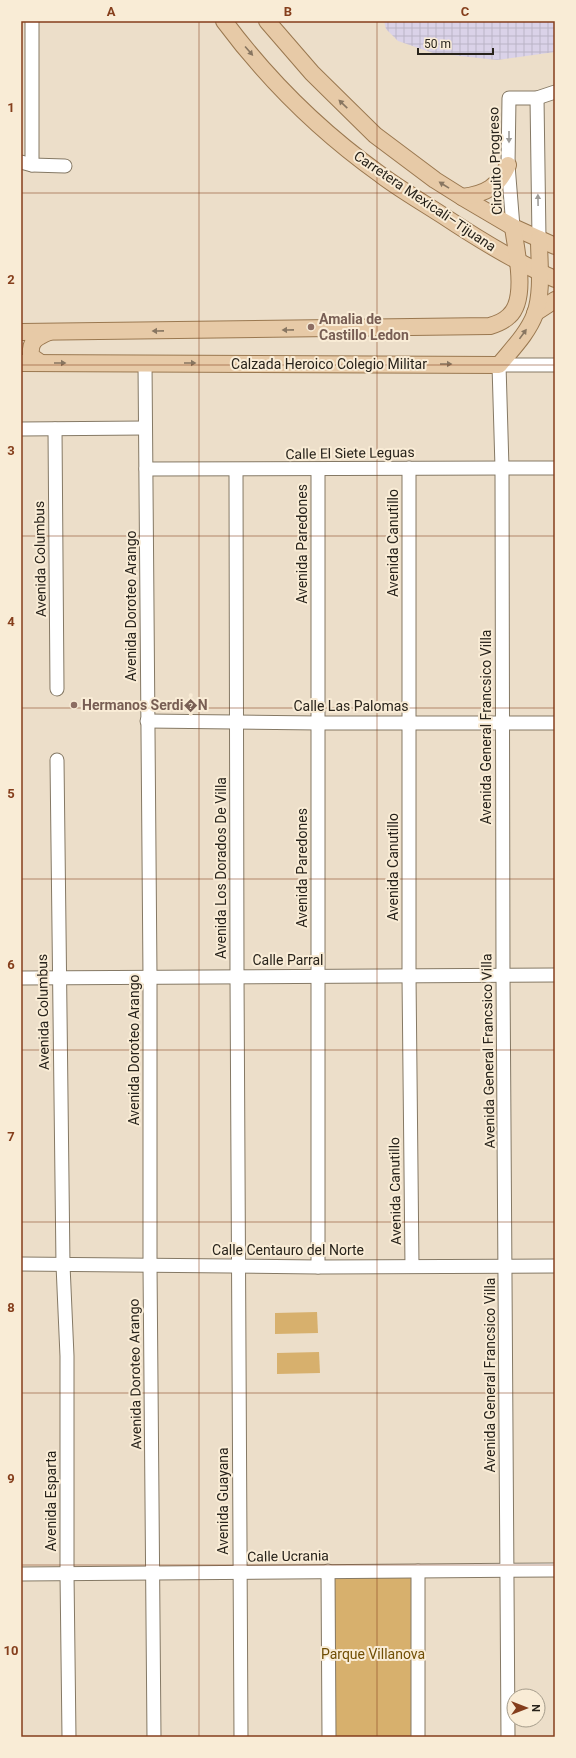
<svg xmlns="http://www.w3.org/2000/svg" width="576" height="1758" font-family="Roboto,sans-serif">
  <defs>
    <pattern id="industrial-grid" width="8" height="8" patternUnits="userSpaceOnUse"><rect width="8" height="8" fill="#dad2e8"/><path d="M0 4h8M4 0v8" fill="none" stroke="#bbb4c6"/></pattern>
  </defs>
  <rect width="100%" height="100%" fill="#ecdec9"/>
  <path fill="url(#industrial-grid)" d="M 384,21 L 555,21 L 555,52 L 497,60 L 433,53 L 398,41 L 386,29 Z"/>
  <g fill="#d7b06d">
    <path d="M 317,1312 L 318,1333 L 275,1334 L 275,1313 Z"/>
    <path d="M 319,1352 L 320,1373 L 277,1374 L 277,1353 Z"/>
    <path d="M 416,1571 L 416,1737 L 329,1737 L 329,1572 Z"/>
  </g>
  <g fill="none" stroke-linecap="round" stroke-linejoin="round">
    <g stroke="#857965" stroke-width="15">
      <g id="minor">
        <path d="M 32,21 L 32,165"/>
        <path d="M 537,98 L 539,239"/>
        <path d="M 21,162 L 32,165 L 65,166"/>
        <path d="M 513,227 L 508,165 L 509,98 L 537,98 L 555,92"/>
        <path d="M 145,363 L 150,977 L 150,1265 L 154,1737"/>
        <path d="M 21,429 L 145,428"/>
        <path d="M 55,429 L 57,689"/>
        <path d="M 409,468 L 409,976 L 412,1266"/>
        <path d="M 146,469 L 555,468"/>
        <path d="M 236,470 L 237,976 L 241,1737"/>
        <path d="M 318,470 L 318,1267"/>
        <path d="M 147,721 L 318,723 L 555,723"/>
        <path d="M 57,760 L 63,1265 L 67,1356 L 67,1574 L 69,1737"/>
        <path d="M 21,978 L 555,975"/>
        <path d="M 21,1264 L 318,1267 L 555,1266"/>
        <path d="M 328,1571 L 329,1737"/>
        <path d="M 418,1571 L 418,1737"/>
        <path d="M 21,1574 L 555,1570"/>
        <path d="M 508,1737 L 503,975 L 502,468 L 499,365 L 555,365"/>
      </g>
    </g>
    <g stroke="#9a7850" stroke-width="18">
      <g id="major">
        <path d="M 224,21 C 268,80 322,133 381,175 C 401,190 422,202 442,215 C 478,239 515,262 555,279"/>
        <path d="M 267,21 L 312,73 L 375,135 L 435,180 L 462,197 L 513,227 L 555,246"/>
        <path d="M 462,197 C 486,194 498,187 508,165"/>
        <path d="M 535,313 L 555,300"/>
        <path d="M 21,332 L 490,326 C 497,324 504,321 509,316 C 528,299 516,250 513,227"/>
        <path d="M 21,363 L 499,365 C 512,349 528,333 535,314 C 543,291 539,263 539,239"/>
        <path d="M 41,363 L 31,356 C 29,341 37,337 49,332"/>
      </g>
    </g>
    <use href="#minor" stroke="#fff" stroke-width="13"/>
    <use href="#major" stroke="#e7caa7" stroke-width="16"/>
  </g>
  <defs><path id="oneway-solid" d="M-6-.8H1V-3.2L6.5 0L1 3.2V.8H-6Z"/></defs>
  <g fill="#887661">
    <use href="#oneway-solid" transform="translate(249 51) rotate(49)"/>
    <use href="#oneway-solid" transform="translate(343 104) rotate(-136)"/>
    <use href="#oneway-solid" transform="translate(444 185) rotate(-148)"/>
    <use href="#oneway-solid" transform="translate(288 330) rotate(179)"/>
    <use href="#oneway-solid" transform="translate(158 331) rotate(179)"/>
    <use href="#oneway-solid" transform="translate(523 334) rotate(-54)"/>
    <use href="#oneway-solid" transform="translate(60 363)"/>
    <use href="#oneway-solid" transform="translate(190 363)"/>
    <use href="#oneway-solid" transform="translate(446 364)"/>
  </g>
  <g fill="#9e9c98">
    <use href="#oneway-solid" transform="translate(509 137) rotate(90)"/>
    <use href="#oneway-solid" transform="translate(538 200) rotate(-91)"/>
  </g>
  <path fill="none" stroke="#853e1c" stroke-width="1" stroke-opacity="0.55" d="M 199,21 L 199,1737M 377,21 L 377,1737M 21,193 L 555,193M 21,365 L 555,365M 21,536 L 555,536M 21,708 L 555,708M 21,879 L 555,879M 21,1050 L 555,1050M 21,1222 L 555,1222M 21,1393 L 555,1393M 21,1565 L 555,1565"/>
  <g fill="#8d6e63" stroke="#f9ecd6" stroke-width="1.5">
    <circle cx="311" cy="327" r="4"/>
    <circle cx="74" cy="705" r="4"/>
  </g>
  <g text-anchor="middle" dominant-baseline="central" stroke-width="4" stroke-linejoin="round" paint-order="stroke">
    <g font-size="14" fill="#28231b" stroke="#f9ecd6">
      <text transform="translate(495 161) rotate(-92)">Circuito Progreso</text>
      <text transform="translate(425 201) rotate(34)">Carretera Mexicali–Tijuana</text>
      <text x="329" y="364">Calzada Heroico Colegio Militar</text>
      <text transform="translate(350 453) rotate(-1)">Calle El Siete Leguas</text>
      <text transform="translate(393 543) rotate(-90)">Avenida Canutillo</text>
      <text transform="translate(302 544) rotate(-90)">Avenida Paredones</text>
      <text transform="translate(40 559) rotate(-91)">Avenida Columbus</text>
      <text transform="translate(131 606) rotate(-90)">Avenida Doroteo Arango</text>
      <text x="351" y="706">Calle Las Palomas</text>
      <text transform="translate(486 727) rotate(-90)">Avenida General Francsico Villa</text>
      <text transform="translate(393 867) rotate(-90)">Avenida Canutillo</text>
      <text transform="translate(221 868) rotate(-90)">Avenida Los Dorados De Villa</text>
      <text transform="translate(302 868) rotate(-90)">Avenida Paredones</text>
      <text x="288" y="960">Calle Parral</text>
      <text transform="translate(43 1012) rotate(-91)">Avenida Columbus</text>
      <text transform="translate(134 1050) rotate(-90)">Avenida Doroteo Arango</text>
      <text transform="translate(488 1051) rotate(-91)">Avenida General Francsico Villa</text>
      <text transform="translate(395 1191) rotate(-91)">Avenida Canutillo</text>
      <text x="288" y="1250">Calle Centauro del Norte</text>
      <text transform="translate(135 1374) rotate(-91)">Avenida Doroteo Arango</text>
      <text transform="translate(490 1375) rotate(-90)">Avenida General Francsico Villa</text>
      <text transform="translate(51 1501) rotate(-90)">Avenida Esparta</text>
      <text transform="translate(223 1501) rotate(-90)">Avenida Guayana</text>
      <text transform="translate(288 1556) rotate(-1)">Calle Ucrania</text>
    </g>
    <g font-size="14" font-weight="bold" fill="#785e54" stroke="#f9ecd6" text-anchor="start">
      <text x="319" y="319">Amalia de<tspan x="319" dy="16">Castillo Ledon</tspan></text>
      <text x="82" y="705">Hermanos Serdi�N</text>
    </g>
    <g font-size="14" fill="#704e05" stroke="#f9ecd6">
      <text x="373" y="1654">Parque Villanova</text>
    </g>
  </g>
  <rect width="576" height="1758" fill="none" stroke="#f9ecd6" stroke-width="44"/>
  <g transform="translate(526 1708) rotate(90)"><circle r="19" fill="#f9ecd6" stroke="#a59c8b"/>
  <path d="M0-3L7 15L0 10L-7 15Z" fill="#853e1c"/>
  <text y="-6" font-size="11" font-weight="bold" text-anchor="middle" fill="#28231b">N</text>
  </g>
  <path d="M418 48v6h75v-6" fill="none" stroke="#28231b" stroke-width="2"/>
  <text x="424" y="48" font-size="12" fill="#28231b" stroke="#f9ecd6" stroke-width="3" paint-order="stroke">50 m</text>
  <rect x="22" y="22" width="532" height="1714" fill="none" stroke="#853e1c" stroke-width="1.5"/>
  <g font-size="13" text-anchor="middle" font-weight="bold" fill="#853e1c">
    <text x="111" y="16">A</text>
    <text x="288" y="16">B</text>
    <text x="465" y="16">C</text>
    <text x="11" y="112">1</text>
    <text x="11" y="284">2</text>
    <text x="11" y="455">3</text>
    <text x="11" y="626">4</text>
    <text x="11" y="798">5</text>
    <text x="11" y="969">6</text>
    <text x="11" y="1141">7</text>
    <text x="11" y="1312">8</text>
    <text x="11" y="1483">9</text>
    <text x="11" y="1655">10</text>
  </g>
</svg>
